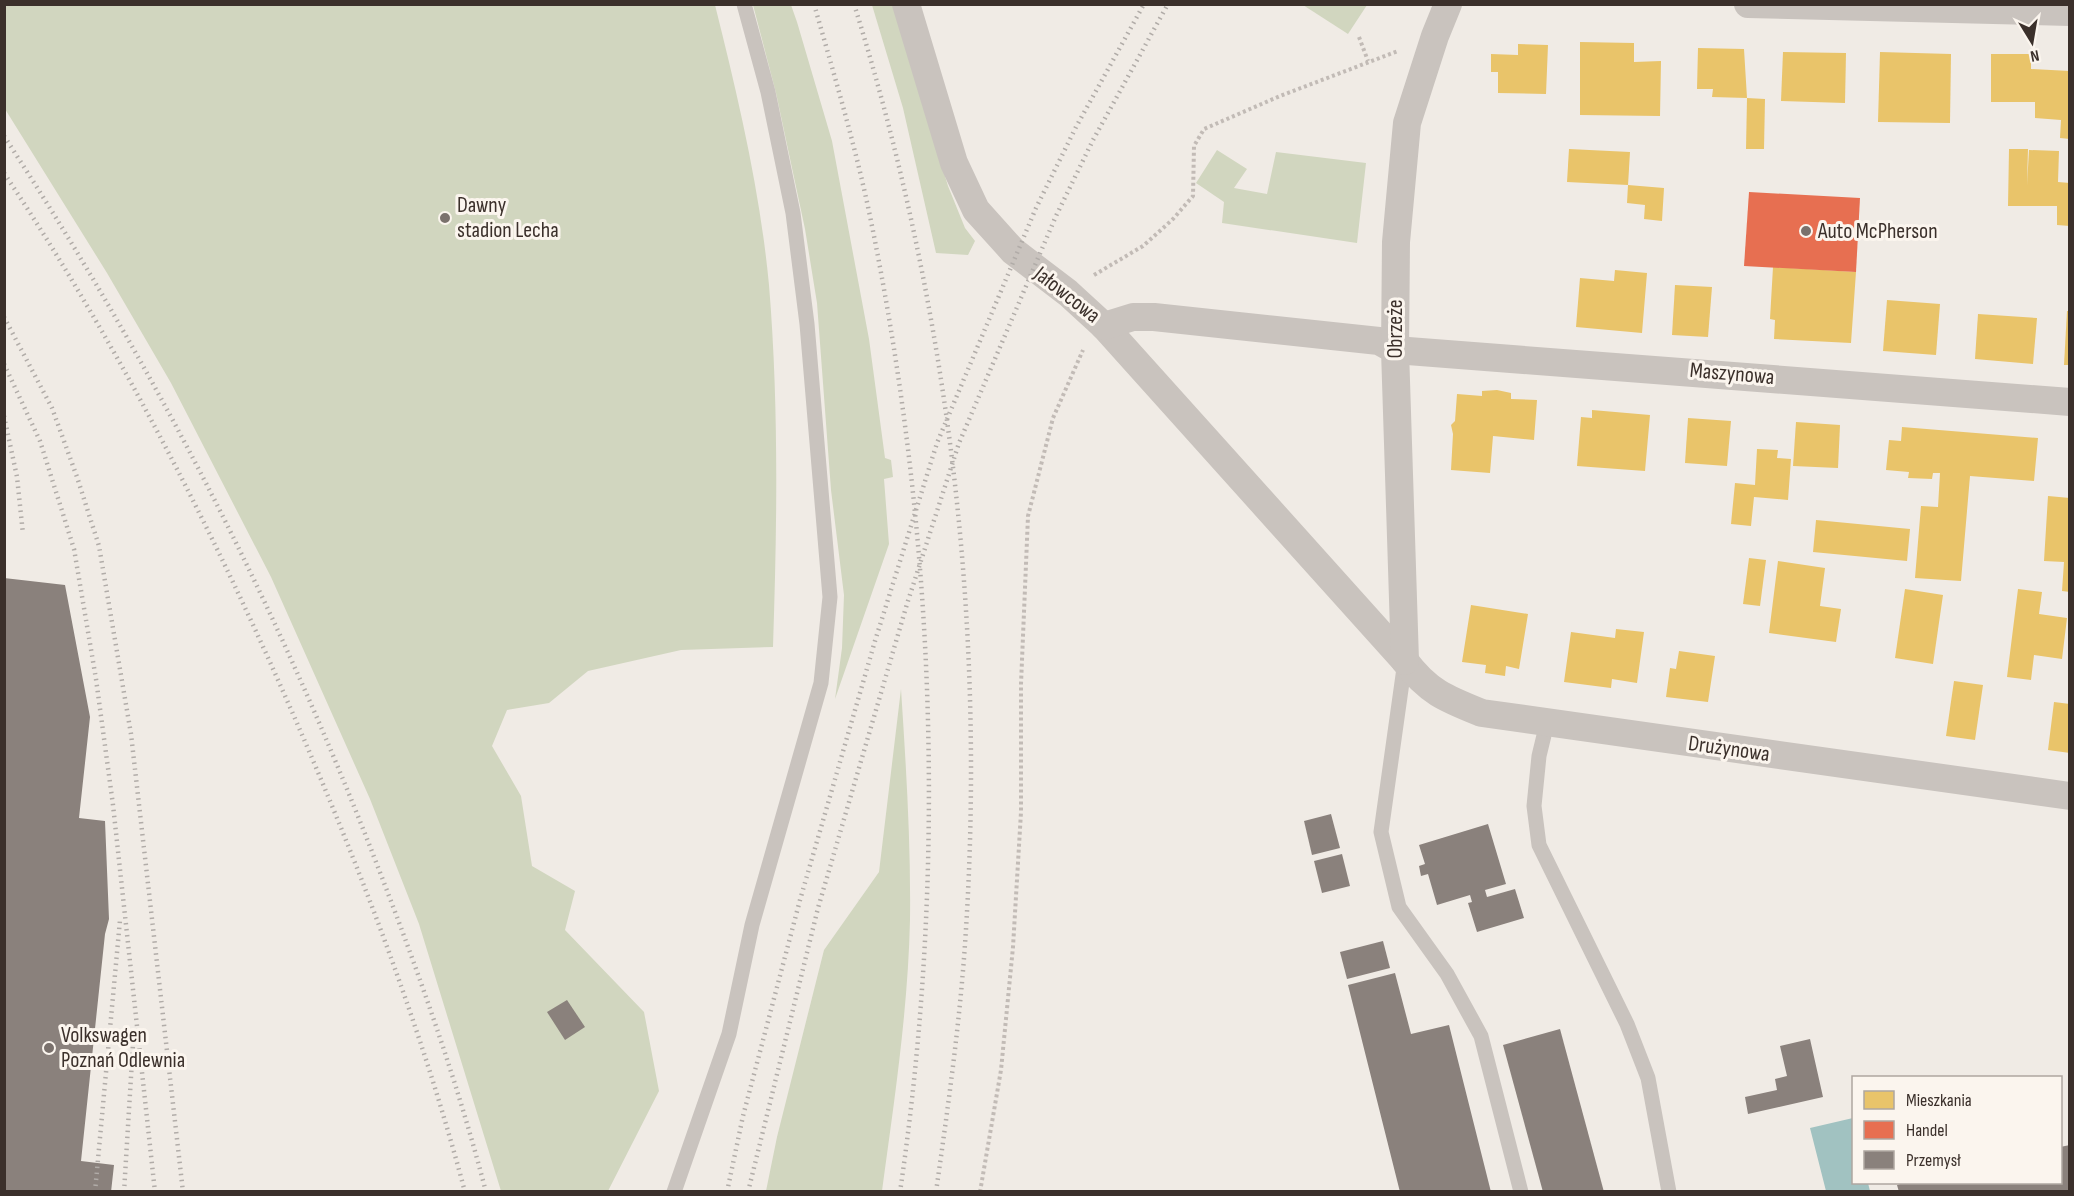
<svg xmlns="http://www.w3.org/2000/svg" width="2074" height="1196" font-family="'Sofia Sans Condensed',sans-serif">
  <rect width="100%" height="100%" fill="#f0ebe5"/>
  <g fill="#d1d6bf">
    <path d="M 5,5 L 715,5 C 738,97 760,190 769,285 C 779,406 777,526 773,647 L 681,650 L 588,671 L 549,703 L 507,710 L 492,746 L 521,796 L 532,866 L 575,891 L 565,930 L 644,1012 L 659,1091 L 608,1191 L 501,1191 L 419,924 L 370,799 L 271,577 L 171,383 L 107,273 L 5,109 Z"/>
    <path d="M 753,5 L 791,5 L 797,22 L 832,141 L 869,339 L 885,458 L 891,460 L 893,477 L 884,479 L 889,544 L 835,699 L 842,648 L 844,595 L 831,490 L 817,303 L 805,229 L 776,93 Z"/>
    <path d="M 872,5 L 893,5 L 948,186 L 965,228 L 975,241 L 968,255 L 936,253 L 903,108 Z"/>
    <path d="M 1303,5 L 1367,5 L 1348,34 Z"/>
    <path d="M 1217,150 L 1247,169 L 1234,188 L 1267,194 L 1276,152 L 1366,163 L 1357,243 L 1222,223 L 1224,202 L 1196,183 Z"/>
    <path d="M 901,689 C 906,766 911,843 910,920 C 908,1011 894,1102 882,1191 L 766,1191 L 777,1137 L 824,950 L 879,872 Z"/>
  </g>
  <path fill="#a1c2c1" d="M 1853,1118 L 1854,1182 L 1868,1183 L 1870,1191 L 1826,1191 L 1810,1128 Z"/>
  <g fill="#e9c46a">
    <path d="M 1580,42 L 1634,43 L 1634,62 L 1661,61 L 1660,116 L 1580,115 Z"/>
    <path d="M 1518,44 L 1548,45 L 1546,94 L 1498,93 L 1498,72 L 1491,72 L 1491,54 L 1518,55 Z"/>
    <path d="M 1698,48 L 1744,49 L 1747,98 L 1712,97 L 1713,89 L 1697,89 Z"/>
    <path d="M 1783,52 L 1846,53 L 1845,103 L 1781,101 Z"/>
    <path d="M 1880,52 L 1951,54 L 1950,123 L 1878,122 Z"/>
    <path d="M 1991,54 L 2031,54 L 2031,69 L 2070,71 L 2070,139 L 2060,138 L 2061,120 L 2035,118 L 2035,102 L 1991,102 Z"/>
    <path d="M 1747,98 L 1765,99 L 1764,149 L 1746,149 Z"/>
    <path d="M 1569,149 L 1630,152 L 1628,185 L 1567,182 Z"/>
    <path d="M 2009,149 L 2028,149 L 2027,185 L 2029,150 L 2059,151 L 2058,182 L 2070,183 L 2070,226 L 2057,225 L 2057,206 L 2008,206 Z"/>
    <path d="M 1628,185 L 1664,188 L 1662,221 L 1644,219 L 1645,205 L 1627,203 Z"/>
    <path d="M 1773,267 L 1856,272 L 1851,343 L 1774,339 L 1775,320 L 1770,319 Z"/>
    <path d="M 1615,270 L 1647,273 L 1642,333 L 1576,327 L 1580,278 L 1614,281 Z"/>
    <path d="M 1675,285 L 1712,287 L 1708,337 L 1672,335 Z"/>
    <path d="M 1887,300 L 1940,304 L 1936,355 L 1883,351 Z"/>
    <path d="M 2067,311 L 2070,311 L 2070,365 L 2064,365 Z"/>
    <path d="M 1978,314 L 2037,318 L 2033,364 L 1975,359 Z"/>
    <path d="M 1497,390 L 1511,393 L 1511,399 L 1537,400 L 1534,440 L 1493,436 L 1490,473 L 1451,470 L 1453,434 L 1451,425 L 1455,421 L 1457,394 L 1482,396 L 1482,391 Z"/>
    <path d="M 1592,410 L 1650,415 L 1645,471 L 1577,466 L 1581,417 L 1592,418 Z"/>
    <path d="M 1688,418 L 1731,421 L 1727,466 L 1685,463 Z"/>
    <path d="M 1796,422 L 1840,425 L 1838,468 L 1793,466 Z"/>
    <path d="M 1902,427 L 2038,438 L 2034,481 L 1970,476 L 1961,581 L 1915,578 L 1921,506 L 1938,507 L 1940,473 L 1933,473 L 1932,479 L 1908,478 L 1909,472 L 1886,470 L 1889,440 L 1901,441 Z"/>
    <path d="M 1757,449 L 1778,450 L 1777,458 L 1791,459 L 1788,500 L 1754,497 L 1751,526 L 1731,524 L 1735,483 L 1755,485 Z"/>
    <path d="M 2048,496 L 2070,498 L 2070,592 L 2062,591 L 2064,562 L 2044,561 Z"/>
    <path d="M 1816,520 L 1910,529 L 1907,561 L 1813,552 Z"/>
    <path d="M 1749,558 L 1766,560 L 1760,606 L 1743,604 Z"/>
    <path d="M 1778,561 L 1825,568 L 1820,606 L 1841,609 L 1836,642 L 1769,633 Z"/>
    <path d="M 1905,589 L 1943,595 L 1933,664 L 1895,658 Z"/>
    <path d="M 2018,589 L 2042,592 L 2039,614 L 2067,618 L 2062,659 L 2034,655 L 2031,680 L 2007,677 Z"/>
    <path d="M 1471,605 L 1528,614 L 1519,669 L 1506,666 L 1505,676 L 1485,673 L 1486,665 L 1462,662 Z"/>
    <path d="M 1616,629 L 1644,632 L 1637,683 L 1612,679 L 1611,688 L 1564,682 L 1571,632 L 1615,638 Z"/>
    <path d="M 1679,651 L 1715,656 L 1708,702 L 1666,697 L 1670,668 L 1676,669 Z"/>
    <path d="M 1954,681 L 1983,685 L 1975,740 L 1946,736 Z"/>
    <path d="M 2054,702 L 2070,704 L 2070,753 L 2048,750 Z"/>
  </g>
  <path fill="#e76f51" d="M 1749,192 L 1860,198 L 1856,272 L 1744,266 Z"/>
  <g fill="#8a817c">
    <path d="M 4,578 L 65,585 L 90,717 L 79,818 L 105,821 L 109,919 L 105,934 L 81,1161 L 114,1165 L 111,1192 L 4,1192 Z"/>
    <path d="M 1331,814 L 1340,848 L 1312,855 L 1304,821 Z"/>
    <path d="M 1488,824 L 1506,884 L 1485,890 L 1487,897 L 1515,889 L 1524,918 L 1477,932 L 1468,903 L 1472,902 L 1470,895 L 1437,905 L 1428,874 L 1421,876 L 1419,866 L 1425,864 L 1419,845 Z"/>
    <path d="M 1342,854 L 1350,886 L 1322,893 L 1314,861 Z"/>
    <path d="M 1383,941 L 1390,968 L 1347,979 L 1340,952 Z"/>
    <path d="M 1395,973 L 1411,1034 L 1449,1025 L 1491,1192 L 1400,1192 L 1348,985 Z"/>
    <path d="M 567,1000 L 585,1027 L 565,1040 L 547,1012 Z"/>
    <path d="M 1560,1029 L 1604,1192 L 1543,1192 L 1503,1045 Z"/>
    <path d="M 1810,1039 L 1823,1097 L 1748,1114 L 1745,1097 L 1777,1090 L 1775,1079 L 1787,1076 L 1780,1046 Z"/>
    <path d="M 2070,1145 L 2070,1192 L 1899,1192 L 1897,1185 L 1907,1182 L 2060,1182 L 2060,1147 Z"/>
  </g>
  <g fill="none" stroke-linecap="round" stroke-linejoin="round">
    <g stroke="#c2bbb6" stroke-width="4" stroke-dasharray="3 3" stroke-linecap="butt">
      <path d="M 1359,37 L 1368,61"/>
      <path d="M 1094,275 L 1143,246 L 1173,219 L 1193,196 L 1194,146 L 1204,129 L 1280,96 L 1398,51"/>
      <path d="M 980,1192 L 1001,1070 L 1013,947 L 1021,812 L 1021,684 L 1028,516 L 1053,418 L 1083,350"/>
    </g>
    <g stroke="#c9c3be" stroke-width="15">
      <path d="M 1405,661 L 1381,832 L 1399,907 L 1447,974 L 1481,1036 L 1521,1192"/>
      <path d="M 1547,723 L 1539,756 L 1534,806 L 1539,845 L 1627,1024 L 1648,1078 L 1669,1192"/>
      <path d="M 674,1192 L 729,1034 L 752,925 L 821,683 L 830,597 L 807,324 L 793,213 L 768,92 L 744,4"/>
    </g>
    <g stroke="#c9c3be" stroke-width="28">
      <path d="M 906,4 L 954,163 L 976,210 L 1013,251 L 1068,293 L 1104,326 L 1405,661 C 1428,692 1447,699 1482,713 L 2070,796"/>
      <path d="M 1748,4 L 2070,12"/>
      <path d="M 1104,326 L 1133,317 L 1154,317 L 1379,341 L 1395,350 L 2070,402"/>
      <path d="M 1405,661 L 1395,350 L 1396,242 L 1407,123 L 1435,36 L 1448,4"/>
    </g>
    <g stroke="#b1aca8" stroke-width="4.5" stroke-dasharray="1.5 4.5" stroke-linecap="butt">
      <path d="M 814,4 C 835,78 857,151 872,226 C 936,544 947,871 900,1192"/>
      <path d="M 854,4 C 950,312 988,636 964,958 C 958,1036 947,1114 936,1192"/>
      <path d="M 4,136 C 156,369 282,616 381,875 C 421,979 458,1084 486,1192"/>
      <path d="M 4,173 C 124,353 224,552 309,751 C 370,894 425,1041 465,1192"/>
      <path d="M 4,317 L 52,408 L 77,477 L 99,546 L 131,734 L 183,1192"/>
      <path d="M 4,364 L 40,441 L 74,549 L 96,679 L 113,805 L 155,1192"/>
      <path d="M 4,416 L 17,477 L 23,534"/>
      <path d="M 95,1192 L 120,920"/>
      <path d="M 124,1192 L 133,1044"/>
      <path d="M 727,1192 L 743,1116 L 800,900 L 875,641 L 937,443 L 1036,208 L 1076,127 L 1144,4"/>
      <path d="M 748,1192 L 818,908 L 907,604 L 959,443 L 1056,216 L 1093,140 L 1168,4"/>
    </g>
  </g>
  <g fill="#7a716c" stroke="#fbf5ee" stroke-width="2">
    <circle cx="445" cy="218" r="6"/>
    <circle cx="1806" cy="231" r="6"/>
    <circle cx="49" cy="1048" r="6"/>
  </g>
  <g text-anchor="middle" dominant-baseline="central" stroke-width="6" stroke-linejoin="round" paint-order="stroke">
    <g font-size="22" fill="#3b302b" stroke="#fbf5ee" text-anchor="start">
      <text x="457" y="205">Dawny<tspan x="457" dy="25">stadion Lecha</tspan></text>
      <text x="1818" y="231">Auto McPherson</text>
      <text x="61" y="1035">Volkswagen<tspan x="61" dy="25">Poznań Odlewnia</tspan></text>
    </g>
    <g font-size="22" fill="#3b302b" stroke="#fbf5ee">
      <text transform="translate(1067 295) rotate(38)">Jałowcowa</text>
      <text transform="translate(1395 329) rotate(-90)">Obrzeże</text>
      <text transform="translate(1732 374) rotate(5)">Maszynowa</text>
      <text transform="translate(1729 749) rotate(8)">Drużynowa</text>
    </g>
  </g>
  <rect width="2074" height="1196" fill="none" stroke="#3b302b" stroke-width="12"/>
  <rect x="1852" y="1076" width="210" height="108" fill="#fbf5ee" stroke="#aea6a0" stroke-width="1.5"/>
  <rect x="1864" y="1091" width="30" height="18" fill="#e9c46a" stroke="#aea6a0" stroke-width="1.5"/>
  <text x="1906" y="1106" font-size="18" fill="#3b302b">Mieszkania</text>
  <rect x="1864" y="1121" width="30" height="18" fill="#e76f51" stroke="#aea6a0" stroke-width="1.5"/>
  <text x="1906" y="1136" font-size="18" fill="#3b302b">Handel</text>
  <rect x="1864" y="1151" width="30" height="18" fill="#8a817c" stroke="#aea6a0" stroke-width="1.5"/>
  <text x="1906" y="1166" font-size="18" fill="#3b302b">Przemysł</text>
  <g transform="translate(2032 42) rotate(169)" stroke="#fbf5ee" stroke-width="4.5" paint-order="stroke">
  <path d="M0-4.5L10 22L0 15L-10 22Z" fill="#3b302b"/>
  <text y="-9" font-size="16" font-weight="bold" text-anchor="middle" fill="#3b302b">N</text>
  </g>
</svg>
